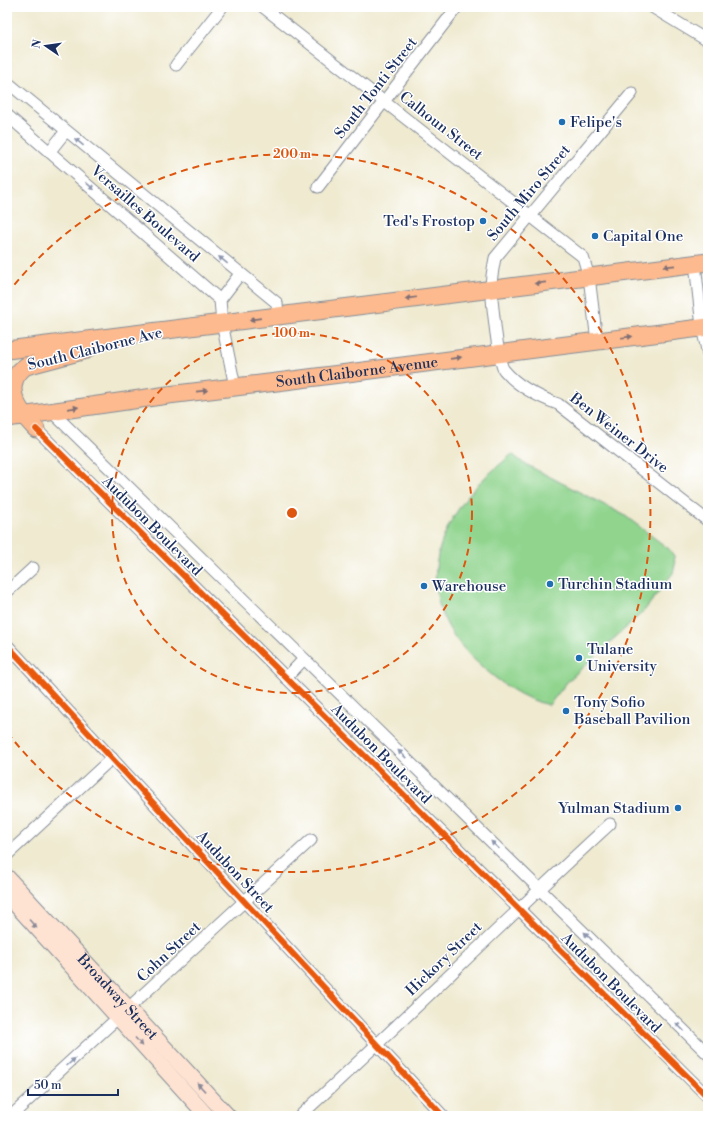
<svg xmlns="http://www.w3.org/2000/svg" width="715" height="1123" font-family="'Libre Bodoni',serif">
  <rect width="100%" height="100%" fill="#fff"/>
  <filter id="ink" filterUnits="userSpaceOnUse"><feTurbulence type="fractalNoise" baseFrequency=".025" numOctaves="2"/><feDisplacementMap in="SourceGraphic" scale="8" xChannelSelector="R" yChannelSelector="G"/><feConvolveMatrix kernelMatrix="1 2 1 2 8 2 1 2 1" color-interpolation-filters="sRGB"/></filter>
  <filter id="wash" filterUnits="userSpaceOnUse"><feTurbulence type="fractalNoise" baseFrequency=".012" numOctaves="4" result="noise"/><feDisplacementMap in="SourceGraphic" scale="16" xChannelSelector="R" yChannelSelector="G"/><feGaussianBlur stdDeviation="0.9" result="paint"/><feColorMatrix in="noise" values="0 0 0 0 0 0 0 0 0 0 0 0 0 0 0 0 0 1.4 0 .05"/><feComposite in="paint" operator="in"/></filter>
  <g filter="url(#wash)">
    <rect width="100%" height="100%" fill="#efead0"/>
    <path fill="#90d48e" stroke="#568276" d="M 512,454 L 523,463 L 624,515 L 669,549 L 674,556 L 675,565 L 673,573 L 644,611 L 568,681 L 549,705 C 522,699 499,682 479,664 C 419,611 424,544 476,487 C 486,475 500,465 512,454 Z"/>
  </g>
  <g filter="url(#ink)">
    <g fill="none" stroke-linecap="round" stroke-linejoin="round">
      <g stroke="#858c97" stroke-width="13">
        <g id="street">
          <path d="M 263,7 L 583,257 L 589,277 L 597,341"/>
          <path d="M 652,7 L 708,41"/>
          <path d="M 176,65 L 222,7"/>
          <path d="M 7,82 L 277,303 L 278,315"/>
          <path d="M 632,93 L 495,258 C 493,268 491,278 491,288 C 492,300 498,363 504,370 C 518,387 539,397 558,404 L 708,521"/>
          <path d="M 7,115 L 220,300 L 222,323 L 235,387"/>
          <path d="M 50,151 L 66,131"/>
          <path d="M 318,187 L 457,7"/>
          <path d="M 695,263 L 702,327 L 708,355"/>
          <path d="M 220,300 L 240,274"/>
          <path d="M 51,411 L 708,1054"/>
          <path d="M 36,429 L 708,1097"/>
          <path d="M 7,592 L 33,568"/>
          <path d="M 7,645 L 443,1116"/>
          <path d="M 286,678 L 304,659"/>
          <path d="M 7,855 L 112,758"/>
          <path d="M 11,1116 L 311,840"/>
          <path d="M 300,1116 C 405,1020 505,920 610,824"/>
        </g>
      </g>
      <g stroke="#858c97" stroke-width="17">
        <g id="secondary">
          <path id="s1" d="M 7,877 L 228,1116"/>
          <path d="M 7,895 L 207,1116"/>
        </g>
      </g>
      <g stroke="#858c97" stroke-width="19">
        <g id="primary">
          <path d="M 7,350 L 708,262"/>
          <path id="s2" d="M 7,418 L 168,395 L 285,381 L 708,327"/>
          <path d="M 36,429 C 18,411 0,384 26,366 L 86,350"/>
        </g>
      </g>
      <use href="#street" stroke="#fff" stroke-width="11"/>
      <use href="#secondary" stroke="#fee3d2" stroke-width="15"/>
      <use href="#primary" stroke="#fcba8e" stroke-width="17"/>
      <g stroke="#fff" stroke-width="8">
        <g id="cycleway">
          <path d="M 36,429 L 708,1097"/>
          <path d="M 7,645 L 443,1116"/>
        </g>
      </g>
      <use href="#cycleway" stroke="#e8590c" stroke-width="6"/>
    </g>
    <defs><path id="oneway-solid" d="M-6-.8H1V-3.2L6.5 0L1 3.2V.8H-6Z"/></defs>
    <g fill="#8d97ae">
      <use href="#oneway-solid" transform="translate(79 142) rotate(-141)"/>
      <use href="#oneway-solid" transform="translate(90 186) rotate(41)"/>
      <use href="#oneway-solid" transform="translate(223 260) rotate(-141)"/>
      <use href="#oneway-solid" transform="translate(402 754) rotate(-136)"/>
      <use href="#oneway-solid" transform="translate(495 845) rotate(-136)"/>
      <use href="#oneway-solid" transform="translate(588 936) rotate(-135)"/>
      <use href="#oneway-solid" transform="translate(680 1027) rotate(-135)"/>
      <use href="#oneway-solid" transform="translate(71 1062) rotate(-42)"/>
    </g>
    <g fill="#806e74">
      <use href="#oneway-solid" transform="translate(669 266) rotate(174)"/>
      <use href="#oneway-solid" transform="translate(540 283) rotate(174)"/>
      <use href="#oneway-solid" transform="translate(411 298) rotate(173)"/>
      <use href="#oneway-solid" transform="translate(255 319) rotate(172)"/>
      <use href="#oneway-solid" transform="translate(627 337) rotate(-7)"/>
      <use href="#oneway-solid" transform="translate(456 358) rotate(-8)"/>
      <use href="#oneway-solid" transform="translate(202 391) rotate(-6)"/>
      <use href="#oneway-solid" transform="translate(73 408) rotate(-8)"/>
    </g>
    <g fill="#8c8998">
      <use href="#oneway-solid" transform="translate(33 924) rotate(48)"/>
      <use href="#oneway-solid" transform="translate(139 1042) rotate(48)"/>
      <use href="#oneway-solid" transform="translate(201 1087) rotate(-133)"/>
    </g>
  </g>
  <g fill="none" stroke="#de5710" stroke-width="2" stroke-dasharray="7 5">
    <circle cx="292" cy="513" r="180"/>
    <path d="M7 294A359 359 0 1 1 7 732"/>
  </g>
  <g fill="#1f6fb2" stroke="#fff" stroke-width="1.5">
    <circle cx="562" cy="122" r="4"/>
    <circle cx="483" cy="221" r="4"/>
    <circle cx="595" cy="236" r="4"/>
    <circle cx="550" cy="584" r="4"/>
    <circle cx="424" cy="586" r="4"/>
    <circle cx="579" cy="658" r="4"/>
    <circle cx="566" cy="711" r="4"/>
    <circle cx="678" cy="808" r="4"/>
  </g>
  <g text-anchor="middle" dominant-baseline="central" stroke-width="3" stroke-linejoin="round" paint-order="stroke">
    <g font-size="15" fill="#1b2f5e" stroke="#fff">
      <text transform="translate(376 88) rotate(-52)">South Tonti Street</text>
      <text transform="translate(441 126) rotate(38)">Calhoun Street</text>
      <text transform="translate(529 193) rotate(-50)">South Miro Street</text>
      <text transform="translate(145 214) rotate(41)">Versailles Boulevard</text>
      <text transform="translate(95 349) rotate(-14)">South Claiborne Ave</text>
      <text stroke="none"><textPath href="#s2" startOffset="353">South Claiborne Avenue</textPath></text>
      <text transform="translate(619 433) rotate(38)">Ben Weiner Drive</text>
      <text transform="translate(152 526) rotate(45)">Audubon Boulevard</text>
      <text transform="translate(381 754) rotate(45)">Audubon Boulevard</text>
      <text transform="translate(235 872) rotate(47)">Audubon Street</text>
      <text transform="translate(169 952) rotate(-43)">Cohn Street</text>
      <text transform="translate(444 959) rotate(-44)">Hickory Street</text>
      <text transform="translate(611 983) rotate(45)">Audubon Boulevard</text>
      <text stroke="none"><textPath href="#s1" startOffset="163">Broadway Street</textPath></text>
    </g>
    <g font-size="15" fill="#1b2f5e" stroke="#fff" text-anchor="start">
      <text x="570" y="122">Felipe's</text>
      <text x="475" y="221" text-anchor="end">Ted's Frostop</text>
      <text x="603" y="236">Capital One</text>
      <text x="558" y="584">Turchin Stadium</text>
      <text x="432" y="586">Warehouse</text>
      <text x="587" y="649">Tulane<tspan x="587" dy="17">University</tspan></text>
      <text x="574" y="702">Tony Sofio<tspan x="574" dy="17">Baseball Pavilion</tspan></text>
      <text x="670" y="808" text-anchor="end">Yulman Stadium</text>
    </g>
  </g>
  <circle cx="292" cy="513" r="6" fill="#de5710" stroke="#fff" stroke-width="2"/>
  <g font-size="12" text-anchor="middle" font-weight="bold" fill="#de5710" stroke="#fff" stroke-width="3" stroke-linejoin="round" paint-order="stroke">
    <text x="292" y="158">200 m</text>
    <text x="292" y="337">100 m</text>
  </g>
  <rect width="715" height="1123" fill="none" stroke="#fff" stroke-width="24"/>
  <g transform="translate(46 46) rotate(283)" stroke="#ffffff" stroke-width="3" paint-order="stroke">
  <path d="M0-3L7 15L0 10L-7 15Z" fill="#1b2f5e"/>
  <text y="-6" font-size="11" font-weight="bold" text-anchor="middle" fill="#1b2f5e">N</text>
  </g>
  <path d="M28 1089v6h90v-6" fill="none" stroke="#1b2f5e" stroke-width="2"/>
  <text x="34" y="1089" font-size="12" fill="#1b2f5e" stroke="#ffffff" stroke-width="3" paint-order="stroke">50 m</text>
</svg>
